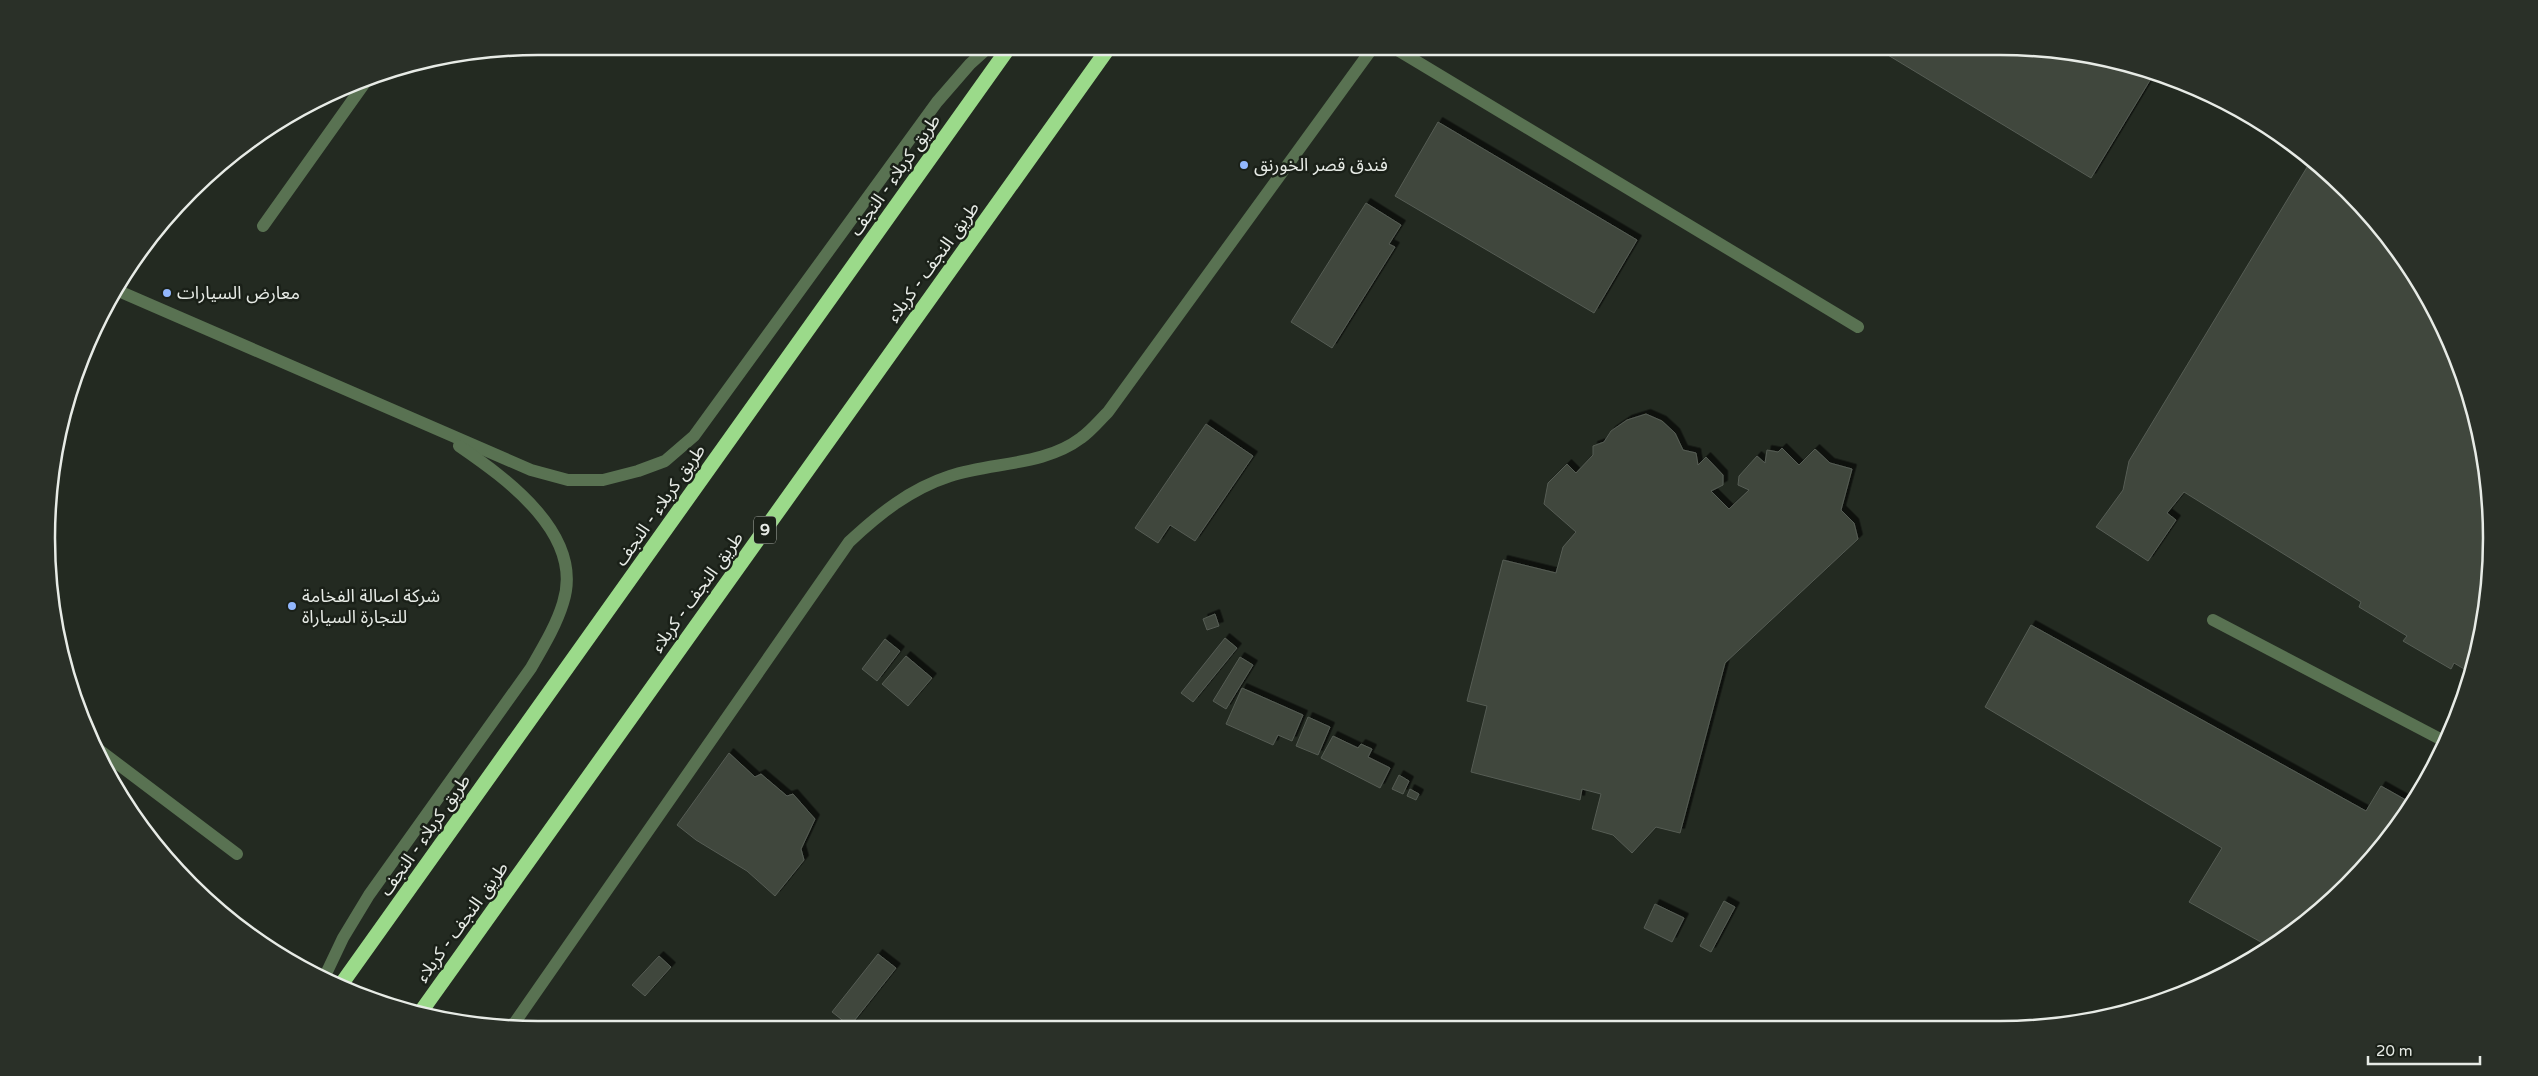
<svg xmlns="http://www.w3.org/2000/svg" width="2538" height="1076" font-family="'Varela Round','Noto Sans Arabic',sans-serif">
  <defs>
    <filter id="shadow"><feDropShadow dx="4.5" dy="-4.5" stdDeviation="0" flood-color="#0009"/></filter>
  </defs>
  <rect width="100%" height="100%" fill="#232a21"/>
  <g fill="#3f463d" stroke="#565d54" filter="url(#shadow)">
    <path d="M 1873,46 L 2000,46 L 2064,50 L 2155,72 L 2091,178 Z"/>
    <path d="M 1438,122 L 1637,240 L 1594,313 L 1395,196 Z"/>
    <path d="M 2312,159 L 2324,168 L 2390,238 L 2441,320 L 2475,410 L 2491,506 L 2488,602 L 2471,673 L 2454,663 L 2451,669 L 2403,641 L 2407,636 L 2359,607 L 2361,602 L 2184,492 L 2167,513 L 2176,520 L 2148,561 L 2096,527 L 2123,490 L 2129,461 Z"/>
    <path d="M 1366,203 L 1401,225 L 1389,244 L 1395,247 L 1332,348 L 1291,322 Z"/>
    <path d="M 1646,414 L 1662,421 L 1675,433 L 1683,450 L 1696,453 L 1698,465 L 1706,457 L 1723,475 L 1723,485 L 1711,491 L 1729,509 L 1749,490 L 1738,485 L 1739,476 L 1757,456 L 1765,463 L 1767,450 L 1778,452 L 1782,448 L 1799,465 L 1815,449 L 1830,463 L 1852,469 L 1841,510 L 1854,523 L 1858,539 L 1725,663 L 1680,833 L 1656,827 L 1632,853 L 1613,835 L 1592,829 L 1601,794 L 1582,789 L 1580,800 L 1471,772 L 1487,706 L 1467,701 L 1503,560 L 1556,573 L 1563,547 L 1576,532 L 1544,504 L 1548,483 L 1567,464 L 1576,473 L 1593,455 L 1593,446 L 1604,442 L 1611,431 L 1627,420 Z"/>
    <path d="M 1206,424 L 1253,456 L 1195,541 L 1170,525 L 1158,543 L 1135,528 Z"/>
    <path d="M 1215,614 L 1219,626 L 1207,630 L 1203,619 Z"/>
    <path d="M 2031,625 L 2366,811 L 2381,786 L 2413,804 L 2409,811 L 2324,908 L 2268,946 L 2189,902 L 2222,848 L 1985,707 Z"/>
    <path d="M 1225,638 L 1237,648 L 1193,702 L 1181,693 Z"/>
    <path d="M 885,639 L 900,651 L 877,681 L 862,669 Z"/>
    <path d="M 906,656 L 932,678 L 908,706 L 882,684 Z"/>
    <path d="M 1240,657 L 1253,665 L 1226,709 L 1213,701 Z"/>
    <path d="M 1242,688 L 1303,715 L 1292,741 L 1278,735 L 1273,745 L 1226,724 Z"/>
    <path d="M 1308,717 L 1330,727 L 1318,755 L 1296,746 Z"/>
    <path d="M 1333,736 L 1358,748 L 1361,744 L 1372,749 L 1368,757 L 1390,768 L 1380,788 L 1321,758 Z"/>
    <path d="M 729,753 L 755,777 L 761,774 L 787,796 L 793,794 L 815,819 L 801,849 L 804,860 L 775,896 L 747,871 L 696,840 L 677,825 Z"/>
    <path d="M 1399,775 L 1409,781 L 1403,794 L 1392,789 Z"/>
    <path d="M 1410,789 L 1419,794 L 1416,800 L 1407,796 Z"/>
    <path d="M 1724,901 L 1735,907 L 1711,952 L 1700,946 Z"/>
    <path d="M 1655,904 L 1684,918 L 1672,942 L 1644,928 Z"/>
    <path d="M 878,954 L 896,968 L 850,1026 L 832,1012 Z"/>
    <path d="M 659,956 L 671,967 L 645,996 L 632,985 Z"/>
  </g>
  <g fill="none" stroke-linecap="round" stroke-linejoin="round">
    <g stroke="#597252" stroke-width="12">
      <path d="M 1391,46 L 1858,327"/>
      <path d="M 263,226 L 369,77"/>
      <path d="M 114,289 L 531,470 L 568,480 L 603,480 L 638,471 L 665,461 L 694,436 L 937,102 L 970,64 L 990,46"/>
      <path d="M 2213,620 L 2444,741"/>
      <path d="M 94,746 L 237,854"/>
      <path d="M 324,978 L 343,938 L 369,895 L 531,668 C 543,647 556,626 563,603 C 585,535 507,479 459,446"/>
      <path d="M 511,1028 L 849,542 C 879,514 910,489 950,476 C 992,462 1044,466 1081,438 C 1091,431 1099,421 1108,412 L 1374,46"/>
    </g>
    <g stroke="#9bda8a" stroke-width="15">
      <path d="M 340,986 L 1010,46"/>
      <path d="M 420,1013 L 1110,46"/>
    </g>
  </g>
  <g fill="#92b7fd" stroke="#1a2018" stroke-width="2">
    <circle cx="1244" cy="165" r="5"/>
    <circle cx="167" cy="293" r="5"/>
    <circle cx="292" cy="606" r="5"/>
  </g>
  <g text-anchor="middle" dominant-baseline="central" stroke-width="5" stroke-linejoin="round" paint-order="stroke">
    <rect fill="#1a2018" stroke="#aaaea8" stroke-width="1" x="754" y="516.5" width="22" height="27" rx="4"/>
    <g font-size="16" font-weight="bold" fill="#e7ebe6">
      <text x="765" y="530">9</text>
    </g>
    <g font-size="18" fill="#e7ebe6" stroke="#1a2018" text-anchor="start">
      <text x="1254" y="165">فندق قصر الخورنق</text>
      <text x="177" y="293">معارض السيارات</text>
      <text x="302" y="596">شركة اصالة الفخامة<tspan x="302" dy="21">للتجارة السياراة</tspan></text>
    </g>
    <g font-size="18" fill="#e7ebe6" stroke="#1a2018">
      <text transform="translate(895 175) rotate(-55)">طريق کربلاء - النجف</text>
      <text transform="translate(933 262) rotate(-54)">طريق النجف - کربلاء</text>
      <text transform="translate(660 505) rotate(-55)">طريق کربلاء - النجف</text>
      <text transform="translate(697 592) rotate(-54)">طريق النجف - کربلاء</text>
      <text transform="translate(425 835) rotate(-55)">طريق کربلاء - النجف</text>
      <text transform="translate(462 922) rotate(-54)">طريق النجف - کربلاء</text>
    </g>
  </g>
  <path d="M0 0H2538V1076H0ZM538 55H2000A483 483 0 0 1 2483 538V538A483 483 0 0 1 2000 1021H538A483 483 0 0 1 55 538V538A483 483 0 0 1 538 55Z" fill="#2a3028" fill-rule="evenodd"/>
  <path fill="none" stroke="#e7ebe6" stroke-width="2.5" d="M538 55H2000A483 483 0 0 1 2483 538V538A483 483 0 0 1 2000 1021H538A483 483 0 0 1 55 538V538A483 483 0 0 1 538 55Z"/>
  <path d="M2368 1056v8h112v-8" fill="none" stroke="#e7ebe6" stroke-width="2.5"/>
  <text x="2376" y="1056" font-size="15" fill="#e7ebe6" stroke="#1a2018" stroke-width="4" paint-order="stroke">20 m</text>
</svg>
